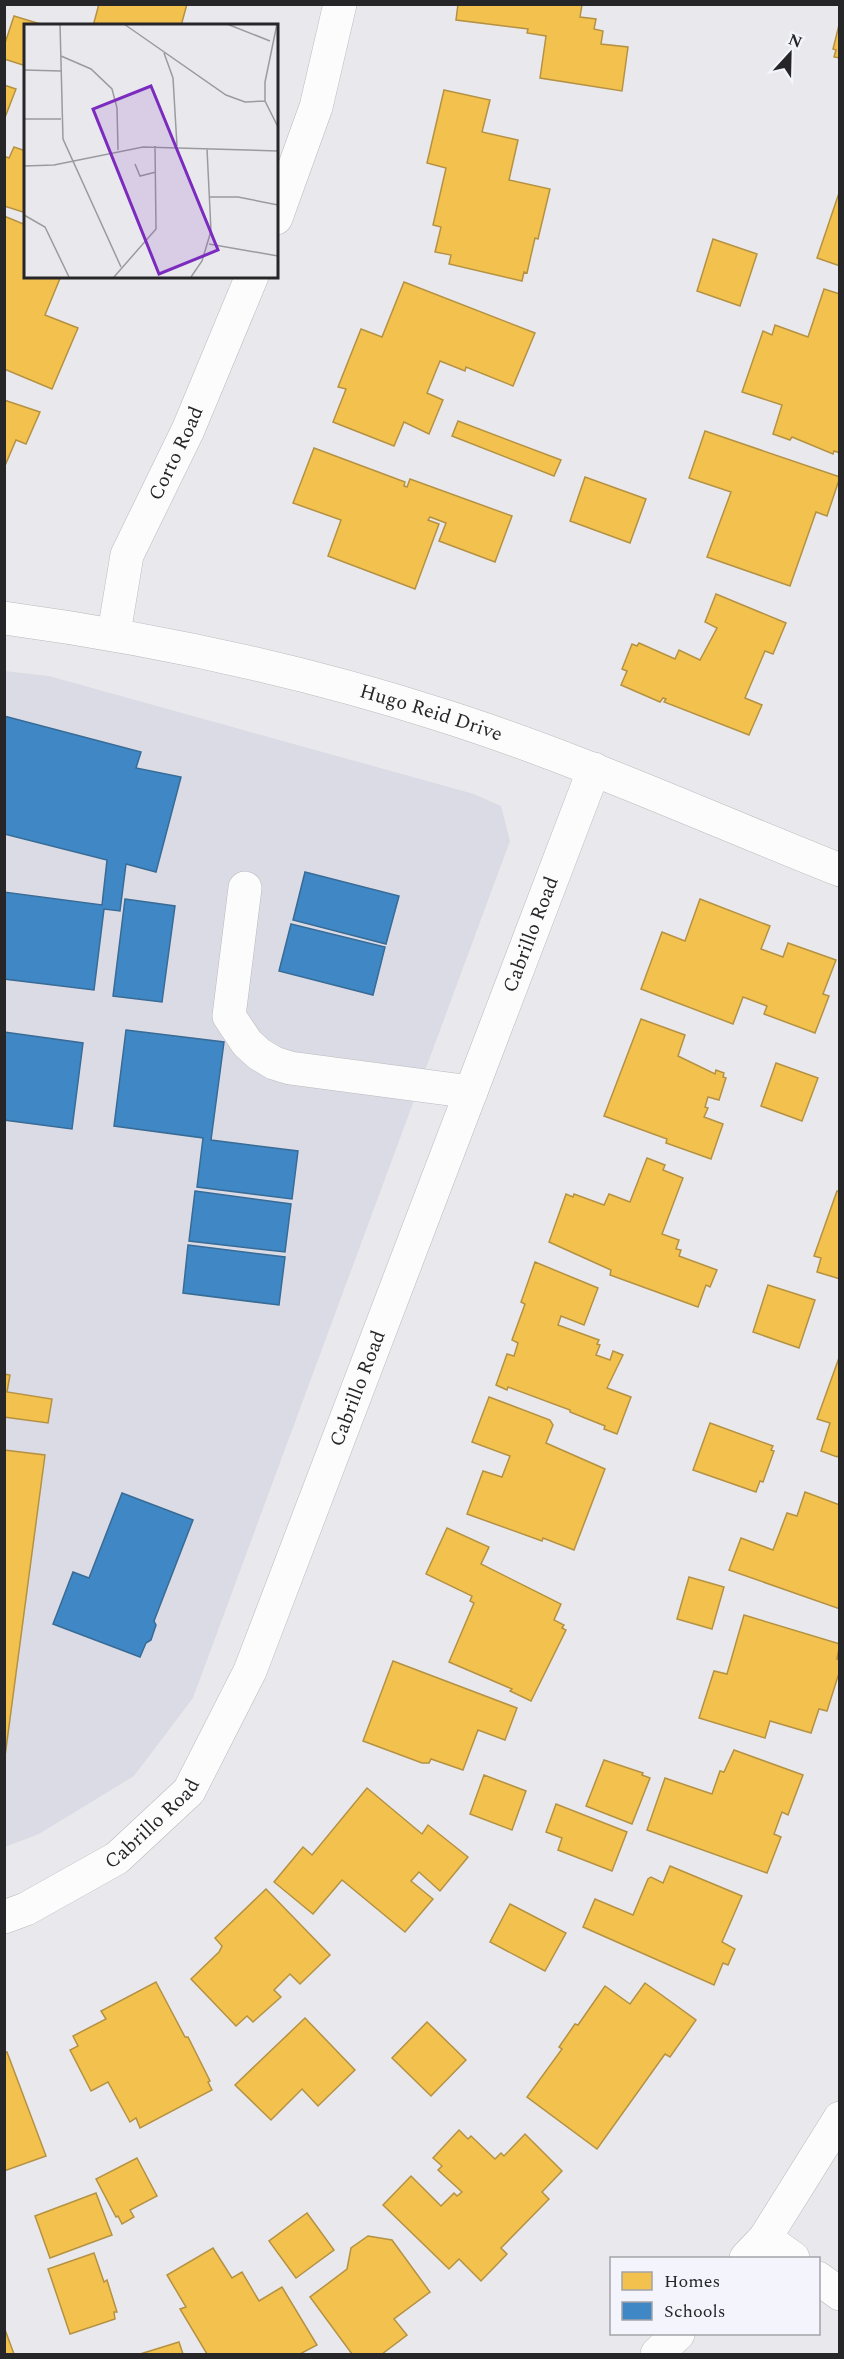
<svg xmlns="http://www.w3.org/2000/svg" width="844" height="2359" font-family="Spectral,serif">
  <rect width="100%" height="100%" fill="#e9e9ed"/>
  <path fill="#dbdbe6" d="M 5,671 L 49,676 L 474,794 L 501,806 L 510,841 L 193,1698 L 134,1776 L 39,1834 L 5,1847 Z"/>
  <g fill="#f2c14e" stroke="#b59243" stroke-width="1.5">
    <path d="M 99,4 L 187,4 L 181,26 L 93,26 Z"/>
    <path d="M 458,4 L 582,5 L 580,17 L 596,19 L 594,29 L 603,31 L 601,44 L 628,47 L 622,91 L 540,78 L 546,36 L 527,33 L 528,29 L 456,20 Z"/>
    <path d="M 14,16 L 47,26 L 26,26 L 26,66 L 4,59 L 4,46 Z"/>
    <path d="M 839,25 L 840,25 L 840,58 L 834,57 L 836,50 L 833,49 Z"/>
    <path d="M 4,85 L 16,89 L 4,120 Z"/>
    <path d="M 444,90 L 490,100 L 482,132 L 518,140 L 509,180 L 550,189 L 538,239 L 535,238 L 527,273 L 524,272 L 522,281 L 449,264 L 451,255 L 435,252 L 441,227 L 433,225 L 446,168 L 427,163 Z"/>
    <path d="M 14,147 L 26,151 L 26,213 L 4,206 L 4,156 L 9,158 Z"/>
    <path d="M 840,190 L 840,266 L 817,258 Z"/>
    <path d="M 4,216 L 26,225 L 26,276 L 61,276 L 45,315 L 78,328 L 52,389 L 4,369 Z"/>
    <path d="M 713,239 L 757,254 L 740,306 L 697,291 Z"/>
    <path d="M 404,282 L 535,333 L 513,386 L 466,367 L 465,371 L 440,361 L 427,393 L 443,400 L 429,434 L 404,422 L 394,446 L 333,422 L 346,389 L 338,387 L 361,329 L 382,337 Z"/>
    <path d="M 824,289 L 840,294 L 840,453 L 834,451 L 833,454 L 792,437 L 790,440 L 773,434 L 782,405 L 742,392 L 763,331 L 772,335 L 775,325 L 808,337 Z"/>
    <path d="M 4,400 L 40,412 L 26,444 L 16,440 L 4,468 Z"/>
    <path d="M 458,421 L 561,460 L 554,476 L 452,436 Z"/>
    <path d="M 705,431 L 840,477 L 827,516 L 816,512 L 790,586 L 707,557 L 731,492 L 689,478 Z"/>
    <path d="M 314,448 L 405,482 L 404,486 L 407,487 L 410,479 L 512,516 L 495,562 L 439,541 L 446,523 L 430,517 L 428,520 L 439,524 L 415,589 L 328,556 L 341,520 L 293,503 Z"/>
    <path d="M 585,477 L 646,499 L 630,543 L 570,521 Z"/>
    <path d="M 716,594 L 786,623 L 773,654 L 765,651 L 745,698 L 762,705 L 749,735 L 664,702 L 666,699 L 663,698 L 660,702 L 621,685 L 627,671 L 622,669 L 632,644 L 637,646 L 639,643 L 675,659 L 679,650 L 700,660 L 717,628 L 705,622 Z"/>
    <path d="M 700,899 L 770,926 L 761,949 L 783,957 L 788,943 L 836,960 L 823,994 L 829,996 L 815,1033 L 764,1014 L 767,1006 L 743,997 L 733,1024 L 641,989 L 662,932 L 685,941 Z"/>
    <path d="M 641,1019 L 685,1035 L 678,1056 L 715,1074 L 716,1070 L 724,1073 L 723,1077 L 726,1078 L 719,1100 L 708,1097 L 705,1107 L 708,1108 L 704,1117 L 723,1124 L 711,1159 L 666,1143 L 667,1139 L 604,1116 Z"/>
    <path d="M 776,1063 L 818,1078 L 802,1121 L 761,1106 Z"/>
    <path d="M 647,1158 L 665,1165 L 663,1170 L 683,1178 L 662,1234 L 679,1240 L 676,1249 L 681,1250 L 679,1256 L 717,1270 L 710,1287 L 706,1285 L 698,1307 L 610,1275 L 611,1270 L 549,1242 L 566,1194 L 573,1197 L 574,1194 L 604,1205 L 609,1194 L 630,1202 Z"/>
    <path d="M 837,1191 L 840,1192 L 840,1279 L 817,1272 L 821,1258 L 814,1256 Z"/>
    <path d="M 535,1262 L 598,1288 L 584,1325 L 561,1316 L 558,1325 L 599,1340 L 597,1344 L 600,1345 L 596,1355 L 610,1360 L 613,1351 L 623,1355 L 607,1388 L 631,1397 L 617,1434 L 604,1429 L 605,1426 L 570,1412 L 570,1410 L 508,1387 L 507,1390 L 496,1385 L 507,1354 L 514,1356 L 518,1343 L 512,1340 L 525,1304 L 521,1302 Z"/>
    <path d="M 768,1285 L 815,1300 L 799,1348 L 753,1332 Z"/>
    <path d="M 840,1355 L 840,1454 L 837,1457 L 821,1451 L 830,1423 L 817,1419 Z"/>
    <path d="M 4,1374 L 10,1375 L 7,1392 L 52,1399 L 48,1423 L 4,1417 Z"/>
    <path d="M 489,1397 L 550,1420 L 553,1425 L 546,1443 L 605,1469 L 574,1550 L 543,1538 L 542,1541 L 467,1514 L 483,1471 L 502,1477 L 510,1456 L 472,1442 Z"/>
    <path d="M 710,1423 L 773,1446 L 771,1450 L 774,1451 L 763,1482 L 760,1481 L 756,1492 L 693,1470 Z"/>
    <path d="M 4,1450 L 45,1455 L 4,1764 Z"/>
    <path d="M 805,1492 L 840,1505 L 840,1609 L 729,1570 L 741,1538 L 773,1550 L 787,1513 L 797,1516 Z"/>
    <path d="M 447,1528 L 489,1547 L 481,1564 L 561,1604 L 554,1620 L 564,1625 L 562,1628 L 566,1630 L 531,1701 L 510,1691 L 512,1689 L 449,1662 L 474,1603 L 470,1601 L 472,1596 L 426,1574 Z"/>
    <path d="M 689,1577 L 724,1587 L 712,1629 L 677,1619 Z"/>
    <path d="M 744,1615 L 840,1644 L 837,1659 L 840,1660 L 840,1670 L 827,1711 L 819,1709 L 811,1733 L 770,1721 L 765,1738 L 699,1718 L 714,1671 L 727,1674 Z"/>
    <path d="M 393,1661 L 517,1708 L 505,1740 L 478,1730 L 463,1770 L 431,1759 L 429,1763 L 422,1763 L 363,1741 Z"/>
    <path d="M 734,1750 L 803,1775 L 788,1815 L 782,1812 L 774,1834 L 781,1837 L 767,1873 L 647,1830 L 665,1778 L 712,1794 L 720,1771 L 724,1772 Z"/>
    <path d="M 604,1760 L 643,1773 L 642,1775 L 650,1778 L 632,1824 L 586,1806 Z"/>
    <path d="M 484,1775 L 526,1791 L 512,1830 L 470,1814 Z"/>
    <path d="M 367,1788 L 422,1834 L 428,1825 L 468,1857 L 440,1891 L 419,1872 L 411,1881 L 433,1899 L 405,1932 L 342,1880 L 313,1914 L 274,1882 L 303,1847 L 312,1855 Z"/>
    <path d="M 556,1804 L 627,1832 L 612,1871 L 558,1850 L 562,1838 L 546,1832 Z"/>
    <path d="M 670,1866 L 742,1896 L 722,1942 L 735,1949 L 728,1965 L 723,1963 L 714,1985 L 583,1927 L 595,1899 L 633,1915 L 648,1879 L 651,1877 L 663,1883 Z"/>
    <path d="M 266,1889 L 330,1955 L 300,1984 L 290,1974 L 274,1990 L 281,1997 L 253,2022 L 247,2016 L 236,2026 L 191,1979 L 219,1952 L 222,1946 L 215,1938 Z"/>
    <path d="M 510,1904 L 566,1933 L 545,1971 L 490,1942 Z"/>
    <path d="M 156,1982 L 185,2037 L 188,2037 L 210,2081 L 208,2082 L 212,2090 L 140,2128 L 136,2118 L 130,2122 L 108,2082 L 91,2091 L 70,2050 L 78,2046 L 73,2036 L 106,2019 L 101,2011 Z"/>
    <path d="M 645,1983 L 696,2020 L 670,2057 L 665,2054 L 597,2149 L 527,2097 L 562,2049 L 559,2047 L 575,2024 L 578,2025 L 605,1986 L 630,2004 Z"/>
    <path d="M 305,2018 L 355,2070 L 318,2106 L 302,2089 L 271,2120 L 235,2085 Z"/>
    <path d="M 427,2022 L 466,2060 L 431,2096 L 392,2058 Z"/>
    <path d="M 7,2052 L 46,2156 L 4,2171 L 4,2053 Z"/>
    <path d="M 459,2130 L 468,2139 L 471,2136 L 495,2159 L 501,2153 L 504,2156 L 525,2134 L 562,2171 L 542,2192 L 549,2199 L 501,2248 L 507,2254 L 481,2281 L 459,2259 L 449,2269 L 383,2205 L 411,2176 L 441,2206 L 454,2193 L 457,2196 L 462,2192 L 438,2170 L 442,2166 L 433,2158 Z"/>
    <path d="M 137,2158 L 157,2196 L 130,2210 L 134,2217 L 122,2224 L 118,2216 L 116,2217 L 96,2179 Z"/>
    <path d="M 96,2193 L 112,2235 L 50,2258 L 35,2216 Z"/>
    <path d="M 307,2213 L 334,2250 L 296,2278 L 269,2241 Z"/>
    <path d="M 368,2236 L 392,2240 L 430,2292 L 394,2319 L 407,2335 L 382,2354 L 352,2354 L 310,2297 L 347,2269 L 351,2248 Z"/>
    <path d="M 213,2248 L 232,2278 L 242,2272 L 259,2301 L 282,2287 L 317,2345 L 300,2354 L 207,2354 L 180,2309 L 186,2307 L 167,2275 Z"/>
    <path d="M 94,2253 L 104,2282 L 107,2280 L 117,2312 L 114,2312 L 115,2319 L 70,2334 L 48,2269 Z"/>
    <path d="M 4,2327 L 14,2354 L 4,2354 Z"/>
    <path d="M 179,2342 L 183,2354 L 140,2354 Z"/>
  </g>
  <g fill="#3f88c5" stroke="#386b96" stroke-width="1.5">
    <path d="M 4,716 L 141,752 L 136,768 L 181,777 L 156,872 L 126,864 L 120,911 L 104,909 L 94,990 L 4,979 L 4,892 L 102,905 L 107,860 L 4,834 Z"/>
    <path d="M 305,872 L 399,896 L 386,944 L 293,920 Z"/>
    <path d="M 125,899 L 175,906 L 162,1002 L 113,996 Z"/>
    <path d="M 291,924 L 385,947 L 373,995 L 279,971 Z"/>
    <path d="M 126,1030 L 224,1042 L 211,1140 L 298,1151 L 292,1199 L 197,1187 L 203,1138 L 114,1126 Z"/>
    <path d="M 4,1032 L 83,1043 L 72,1129 L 4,1120 Z"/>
    <path d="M 195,1191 L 291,1204 L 285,1252 L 189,1241 Z"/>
    <path d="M 188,1245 L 285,1257 L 279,1305 L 183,1293 Z"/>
    <path d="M 122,1493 L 193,1520 L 154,1621 L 156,1625 L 151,1640 L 146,1643 L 140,1657 L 53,1624 L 73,1572 L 89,1578 Z"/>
  </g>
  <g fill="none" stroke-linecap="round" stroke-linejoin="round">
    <g stroke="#bababd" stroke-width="34">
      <g id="minor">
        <path d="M 276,218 L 316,107 L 340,4"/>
        <path id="s1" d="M 4,618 C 151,638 297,669 438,714 C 575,757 706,817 840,870"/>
        <path id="s2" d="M 114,633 L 127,555 L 188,430 L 252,276"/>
        <path d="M 245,888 L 229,1016 L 247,1043 L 259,1054 L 274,1063 L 290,1068 L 471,1092"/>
        <path id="s3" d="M 4,1917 L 26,1909 L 117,1858 L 189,1791 L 250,1671 L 594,769"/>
        <path d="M 765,2238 L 793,2258"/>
        <path d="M 746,2258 L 765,2238 L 840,2118"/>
        <path d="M 818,2278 L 840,2294"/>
        <path d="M 657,2354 L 678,2334"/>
      </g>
    </g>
    <use href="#minor" stroke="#fcfcfc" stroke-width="33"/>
  </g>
  <g text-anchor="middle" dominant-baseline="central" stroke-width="6" stroke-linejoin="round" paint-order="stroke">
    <g font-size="20" fill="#262629" stroke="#f4f4fc">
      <text stroke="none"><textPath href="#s2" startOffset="192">Corto Road</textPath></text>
      <text stroke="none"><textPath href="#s1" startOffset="438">Hugo Reid Drive</textPath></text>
      <text stroke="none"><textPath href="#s3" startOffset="1149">Cabrillo Road</textPath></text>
      <text stroke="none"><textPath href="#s3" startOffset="663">Cabrillo Road</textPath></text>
      <text stroke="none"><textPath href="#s3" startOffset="177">Cabrillo Road</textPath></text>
    </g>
  </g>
  <g transform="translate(24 24)">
    <rect width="254" height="254" fill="#e9e9ed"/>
    <path fill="none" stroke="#9b9b9f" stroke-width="1.5" d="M 36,0 L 39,115 L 97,243M 100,0 L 202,71 L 221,78 L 241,77M 203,0 L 246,17M 253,0 L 241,58 L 241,77 L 254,103M 140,29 L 149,54 L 153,122M 37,32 L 67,45 L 88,65 L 93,84 L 94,126M 0,46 L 37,47M 0,95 L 37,95M 111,140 L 116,152 L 132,148M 0,142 L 30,141 L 119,123 L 254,127M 185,173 L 214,173 L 254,181M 0,191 L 21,203 L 45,253M 185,220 L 254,232M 90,253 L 132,205 L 131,122M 167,253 L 178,237 L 187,207 L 183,125"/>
    <path fill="#7b2cbf" fill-opacity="0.15" stroke="#7b2cbf" stroke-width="3" d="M 127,62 L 194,226 L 135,250 L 69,85 Z"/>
    <rect width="254" height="254" fill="none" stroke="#262629" stroke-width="3"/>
  </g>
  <rect width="844" height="2359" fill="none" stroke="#262629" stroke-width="12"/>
  <rect x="610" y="2257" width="210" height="78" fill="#f4f4fc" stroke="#a2a2a8" stroke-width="1.5"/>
  <rect x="622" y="2272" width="30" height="18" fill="#f2c14e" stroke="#a2a2a8" stroke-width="1.5"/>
  <text x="664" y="2287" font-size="18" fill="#262629">Homes</text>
  <rect x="622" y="2302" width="30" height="18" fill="#3f88c5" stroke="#a2a2a8" stroke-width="1.5"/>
  <text x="664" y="2317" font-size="18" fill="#262629">Schools</text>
  <g transform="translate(790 54) rotate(22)" stroke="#f4f4fc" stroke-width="4.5" paint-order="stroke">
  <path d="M0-4.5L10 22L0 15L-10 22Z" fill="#262629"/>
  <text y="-9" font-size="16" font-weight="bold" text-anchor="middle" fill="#262629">N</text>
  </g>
</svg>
